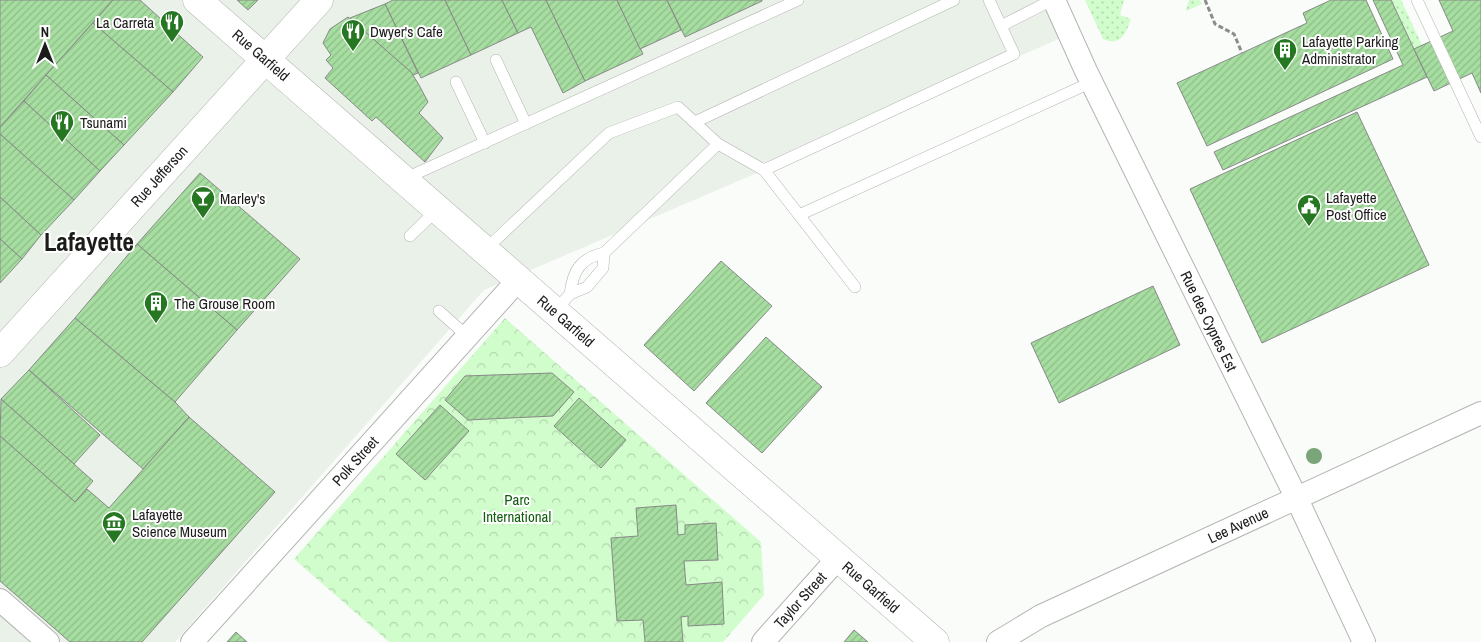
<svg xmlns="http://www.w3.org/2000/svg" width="1481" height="642" font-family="'Archivo Narrow',sans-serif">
  <defs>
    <pattern id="grass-dots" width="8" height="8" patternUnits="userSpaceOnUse" patternTransform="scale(1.25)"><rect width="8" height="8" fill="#d1fccc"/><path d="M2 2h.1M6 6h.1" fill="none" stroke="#b3d7af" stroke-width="1.8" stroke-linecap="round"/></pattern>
    <pattern id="forest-crowns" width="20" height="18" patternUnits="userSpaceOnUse" patternTransform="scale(1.25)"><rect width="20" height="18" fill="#d1fccc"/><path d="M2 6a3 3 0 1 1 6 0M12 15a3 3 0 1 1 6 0" fill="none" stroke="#b3d7af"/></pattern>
    <pattern id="building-hatch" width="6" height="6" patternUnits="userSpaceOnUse" patternTransform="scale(1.25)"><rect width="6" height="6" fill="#a6dda0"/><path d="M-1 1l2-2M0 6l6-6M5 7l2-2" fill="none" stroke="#8ebd89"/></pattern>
  </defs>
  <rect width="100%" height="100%" fill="#fafcfa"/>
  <path fill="#e9f1e8" d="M 0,0 L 1048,0 L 1065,36 L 764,170 L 484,290 L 175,642 L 0,642 Z"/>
  <g fill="url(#grass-dots)">
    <path d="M 1085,0 L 1124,0 L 1120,15 L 1131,19 C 1126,33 1121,47 1103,39 Z"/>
    <path d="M 1189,0 L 1200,0 L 1202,4 L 1186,11 Z"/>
    <path d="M 1391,0 L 1401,0 L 1422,45 L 1414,49 Z"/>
  </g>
  <path fill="url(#forest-crowns)" d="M 505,318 L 761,542 L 764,595 L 723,642 L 389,642 L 294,559 Z"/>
  <g fill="url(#building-hatch)" stroke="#878987">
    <path d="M 0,0 L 113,0 L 0,127 Z"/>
    <path d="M 113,0 L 140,0 L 203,57 L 173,92 L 93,23 Z"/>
    <path d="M 237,0 L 258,0 L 248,10 Z"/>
    <path d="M 393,0 L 445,0 L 471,55 L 421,78 L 385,4 Z"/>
    <path d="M 445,0 L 502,0 L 518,33 L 471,55 Z"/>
    <path d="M 502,0 L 546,0 L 585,81 L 563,93 L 531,27 L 518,33 Z"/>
    <path d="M 546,0 L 617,0 L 643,54 L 585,81 Z"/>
    <path d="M 617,0 L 667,0 L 681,30 L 640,49 Z"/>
    <path d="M 667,0 L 762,0 L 762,1 L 685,37 Z"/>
    <path d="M 1331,0 L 1366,0 L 1393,59 L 1207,146 L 1177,83 L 1307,23 L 1303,13 Z"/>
    <path d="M 1373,0 L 1391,0 L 1427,77 L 1223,170 L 1214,152 L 1403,65 Z"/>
    <path d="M 1439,0 L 1481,0 L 1481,93 L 1472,73 L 1434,91 L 1414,49 L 1453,31 Z"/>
    <path d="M 385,4 L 418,73 L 413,75 L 350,18 Z"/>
    <path d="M 348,17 L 411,72 L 419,85 L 428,102 L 419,113 L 443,138 L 425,162 L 376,117 L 372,121 L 325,78 L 333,68 L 326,60 L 331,55 L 323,43 L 330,29 Z"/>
    <path d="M 93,23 L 173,92 L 124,145 L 46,75 Z"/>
    <path d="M 46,75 L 124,145 L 100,171 L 24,101 Z"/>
    <path d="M 24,101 L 100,171 L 74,200 L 0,134 L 0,127 Z"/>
    <path d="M 1357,112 L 1429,265 L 1262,343 L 1190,189 Z"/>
    <path d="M 0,134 L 74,200 L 41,235 L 0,197 Z"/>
    <path d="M 200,173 L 300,259 L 237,330 L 137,244 Z"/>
    <path d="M 0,197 L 41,235 L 22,259 L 0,239 Z"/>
    <path d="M 0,239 L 22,259 L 0,283 Z"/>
    <path d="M 137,244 L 237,330 L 175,402 L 75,318 Z"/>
    <path d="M 721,261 L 772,306 L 694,391 L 644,345 Z"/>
    <path d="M 1153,286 L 1180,345 L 1059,403 L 1031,343 Z"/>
    <path d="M 75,318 L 175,402 L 189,417 L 143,469 L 29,370 Z"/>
    <path d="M 766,337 L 822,387 L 762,453 L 706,403 Z"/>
    <path d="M 29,370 L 100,435 L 74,464 L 1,399 Z"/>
    <path d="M 552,373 L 574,392 L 553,416 L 468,420 L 445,400 L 465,376 Z"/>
    <path d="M 579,398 L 626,440 L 601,468 L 554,426 Z"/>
    <path d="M 1,399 L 93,481 L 75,502 L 0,436 Z"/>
    <path d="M 440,405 L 469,431 L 425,480 L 396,454 Z"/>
    <path d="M 189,417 L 275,492 L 142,642 L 70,642 L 0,581 L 0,436 L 75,502 L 87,489 L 109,508 Z"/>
    <path d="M 676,505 L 678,535 L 685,534 L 685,525 L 716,523 L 718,560 L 684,561 L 686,585 L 722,582 L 724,624 L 688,626 L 688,616 L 681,617 L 683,642 L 645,642 L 643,620 L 617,621 L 611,538 L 638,536 L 636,508 Z"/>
    <path d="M 854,630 L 868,642 L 844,642 Z"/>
    <path d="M 236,632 L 247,642 L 227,642 Z"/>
  </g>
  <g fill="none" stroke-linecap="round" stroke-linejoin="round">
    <g stroke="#b3b5b2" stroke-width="12">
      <g id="service">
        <path d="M 1417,0 L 1481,137"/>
        <path d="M 1001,26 L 1052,0"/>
        <path d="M 496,60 L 526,124"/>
        <path d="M 456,82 L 485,143"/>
        <path d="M 695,122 L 954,0"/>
        <path d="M 718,144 L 764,170 L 1014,54 L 989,0"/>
        <path d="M 764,170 L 855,287"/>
        <path d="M 404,179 L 798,0"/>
        <path d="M 799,215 L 1092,82"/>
        <path d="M 410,236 L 438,209"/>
        <path d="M 485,250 L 609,133 L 678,107 L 718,144 L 604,253"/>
        <path d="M 439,311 L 467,336"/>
        <path d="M 555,311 L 570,294 L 587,287 L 603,268 L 604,253 C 580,258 573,271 570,294"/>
      </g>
    </g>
    <g stroke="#b3b5b2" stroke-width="24">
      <g id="minor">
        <path d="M 1054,0 L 1086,71 L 1296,497 L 1364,642"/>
        <path d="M 0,600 L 48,642"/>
        <path d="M 192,642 L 519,279"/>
        <path d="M 763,642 L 838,558"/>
        <path d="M 998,642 L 1041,616 L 1481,413"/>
      </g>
    </g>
    <g stroke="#b3b5b2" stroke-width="29">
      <g id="tertiary">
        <path d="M 197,0 L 935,642"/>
        <path d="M 0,353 L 319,0"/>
      </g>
    </g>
    <path stroke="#8c8d8b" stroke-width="3" stroke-dasharray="5 2.5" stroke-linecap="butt" d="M 1205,0 L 1215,24 L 1234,34 L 1242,53"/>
    <use href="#service" stroke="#fff" stroke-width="11"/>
    <use href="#minor" stroke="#fff" stroke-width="22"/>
    <use href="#tertiary" stroke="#fff" stroke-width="28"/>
  </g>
  <circle fill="#7aa579" cx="1314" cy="456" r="8"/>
  <defs>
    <g id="restaurant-pin" transform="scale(1.25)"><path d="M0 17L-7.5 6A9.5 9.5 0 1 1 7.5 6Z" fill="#267721" stroke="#fff"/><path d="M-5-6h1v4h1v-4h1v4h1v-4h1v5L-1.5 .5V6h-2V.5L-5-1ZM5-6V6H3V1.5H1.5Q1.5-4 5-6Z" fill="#fff"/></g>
    <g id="building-pin" transform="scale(1.25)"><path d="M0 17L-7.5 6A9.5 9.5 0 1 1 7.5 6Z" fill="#267721" stroke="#fff"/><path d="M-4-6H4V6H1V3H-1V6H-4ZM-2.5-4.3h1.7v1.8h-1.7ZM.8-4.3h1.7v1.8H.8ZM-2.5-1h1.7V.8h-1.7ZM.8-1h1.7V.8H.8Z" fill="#fff"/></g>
    <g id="bar-pin" transform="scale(1.25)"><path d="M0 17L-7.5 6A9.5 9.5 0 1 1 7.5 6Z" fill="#267721" stroke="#fff"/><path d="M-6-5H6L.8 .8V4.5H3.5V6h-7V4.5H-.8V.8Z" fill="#fff"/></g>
    <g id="civic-pin" transform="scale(1.25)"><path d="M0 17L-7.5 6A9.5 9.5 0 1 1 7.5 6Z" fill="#267721" stroke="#fff"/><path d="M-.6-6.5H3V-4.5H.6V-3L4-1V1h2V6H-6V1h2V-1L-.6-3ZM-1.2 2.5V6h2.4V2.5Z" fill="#fff"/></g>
    <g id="museum-pin" transform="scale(1.25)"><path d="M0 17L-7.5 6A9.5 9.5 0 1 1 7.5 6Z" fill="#267721" stroke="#fff"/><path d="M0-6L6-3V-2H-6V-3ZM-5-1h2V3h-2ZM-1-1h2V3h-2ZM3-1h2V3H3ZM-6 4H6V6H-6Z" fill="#fff"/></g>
  </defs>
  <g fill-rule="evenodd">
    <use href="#restaurant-pin" x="172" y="22"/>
    <use href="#restaurant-pin" x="353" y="31"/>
    <use href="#building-pin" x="1285" y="50"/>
    <use href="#restaurant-pin" x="62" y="122"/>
    <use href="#bar-pin" x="203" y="198"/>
    <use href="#civic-pin" x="1309" y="206"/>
    <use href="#building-pin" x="156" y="303"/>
    <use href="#museum-pin" x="114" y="523"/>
  </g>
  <g text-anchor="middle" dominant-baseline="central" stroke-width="4" stroke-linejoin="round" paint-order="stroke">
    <g font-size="15" fill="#1c1c1b" stroke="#fff" text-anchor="start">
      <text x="154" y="22" text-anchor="end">La Carreta</text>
      <text x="370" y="31">Dwyer's Cafe</text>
      <text x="1302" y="41">Lafayette Parking<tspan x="1302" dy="17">Administrator</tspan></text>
      <text x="80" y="122">Tsunami</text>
      <text x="1326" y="197">Lafayette<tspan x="1326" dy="17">Post Office</tspan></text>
      <text x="220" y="198">Marley's</text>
      <text x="174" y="303">The Grouse Room</text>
      <text x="132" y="514">Lafayette<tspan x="132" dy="17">Science Museum</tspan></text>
    </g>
    <g font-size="15" fill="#1c1c1b" stroke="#fff">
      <text transform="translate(261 55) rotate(41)">Rue Garfield</text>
      <text transform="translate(159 176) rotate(-48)">Rue Jefferson</text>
      <text transform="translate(566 321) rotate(41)">Rue Garfield</text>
      <text transform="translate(1209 321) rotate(64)">Rue des Cypres Est</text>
      <text transform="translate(355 461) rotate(-48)">Polk Street</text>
      <text transform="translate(1238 525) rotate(-25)">Lee Avenue</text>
      <text transform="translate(871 587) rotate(41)">Rue Garfield</text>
      <text transform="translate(800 600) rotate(-48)">Taylor Street</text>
    </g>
    <g font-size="15" fill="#125e0f" stroke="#fff">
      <text x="517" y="499">Parc<tspan x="517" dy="17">International</tspan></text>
    </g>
    <g font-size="25" font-weight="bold" fill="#1c1c1b" stroke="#fff">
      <text x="89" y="242">Lafayette</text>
    </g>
  </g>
  <g transform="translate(45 45)" stroke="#ffffff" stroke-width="4" paint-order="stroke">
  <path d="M0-4L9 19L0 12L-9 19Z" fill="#1c1c1b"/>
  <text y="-8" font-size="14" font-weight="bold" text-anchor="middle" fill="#1c1c1b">N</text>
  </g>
</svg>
